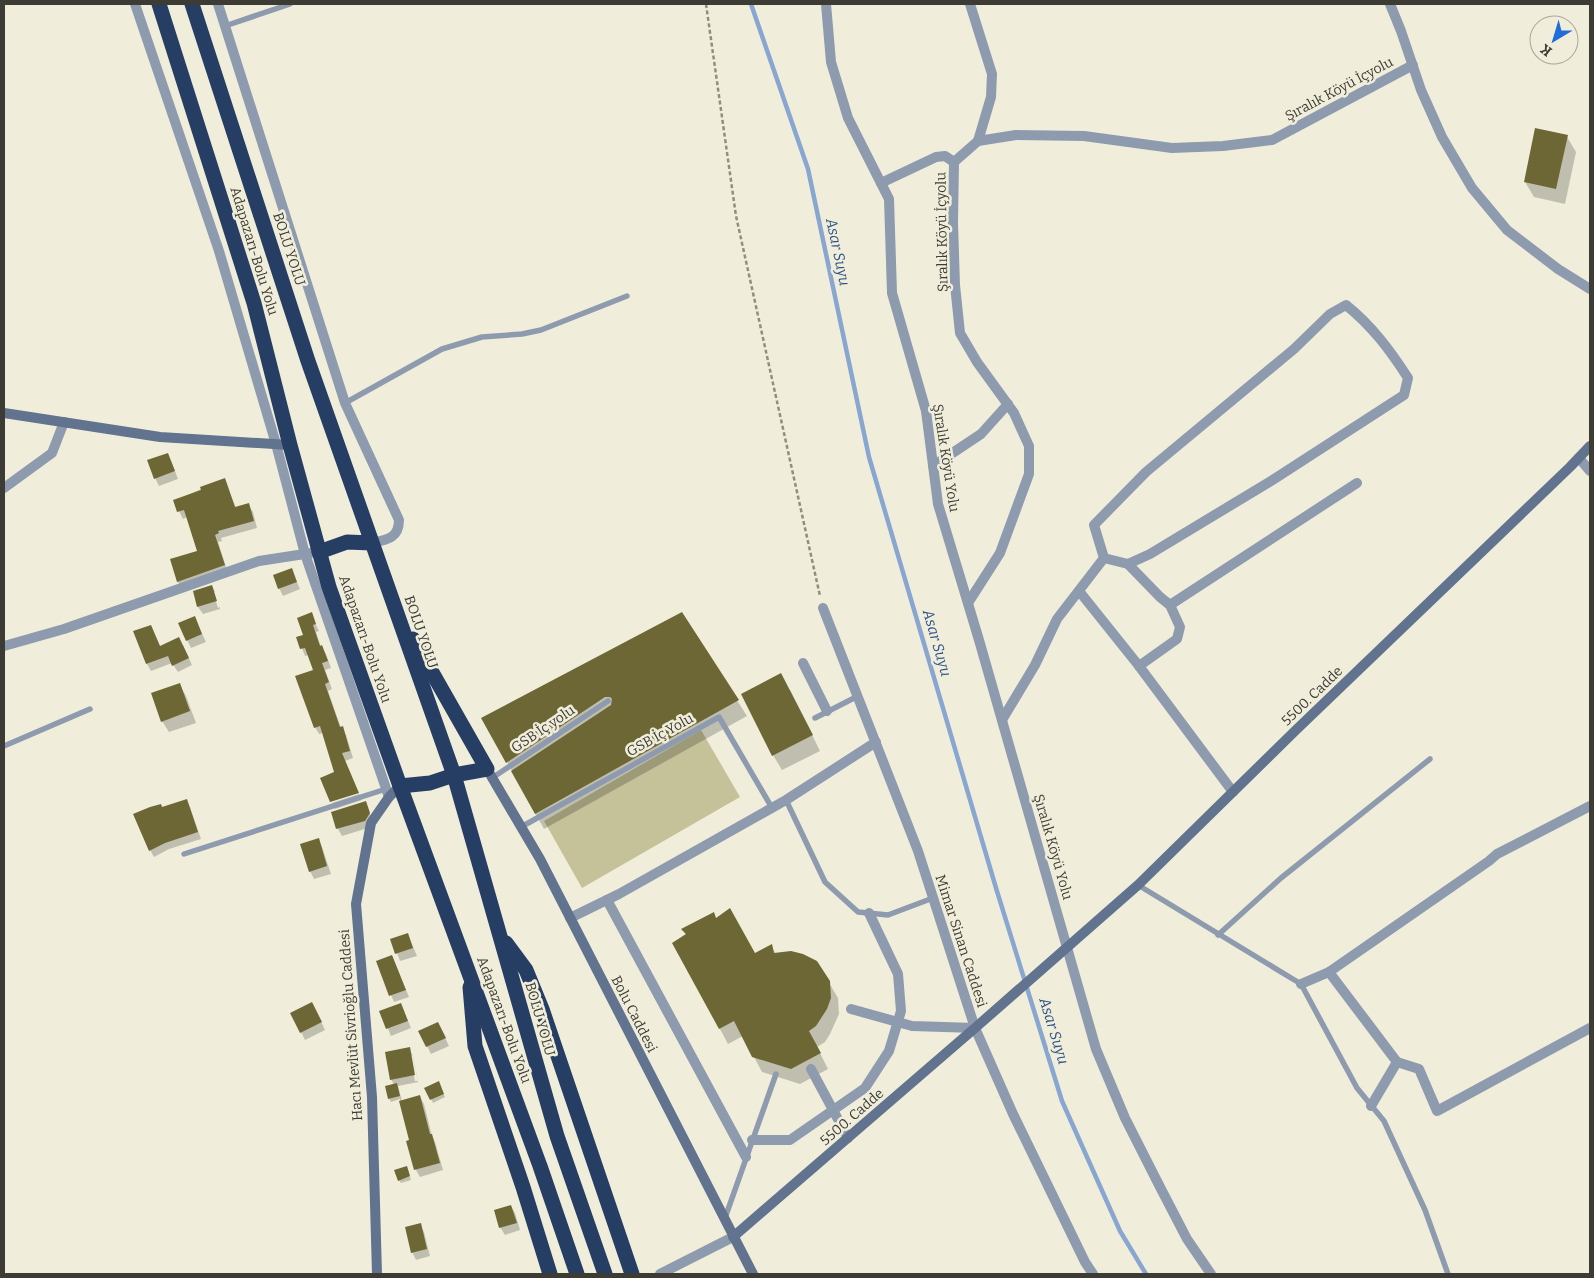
<svg xmlns="http://www.w3.org/2000/svg" width="1594" height="1278" font-family="Bitter,serif">
  <rect width="100%" height="100%" fill="#f0eedb"/>
  <path fill="#c5c198" d="M 701,730 L 740,797 L 582,888 L 544,821 Z"/>
  <g fill="#0003" fill-rule="evenodd">
    <path d="M 1567,137 L 1576,152 L 1565,204 L 1534,197 L 1525,182 Z"/>
    <path d="M 171,461 L 178,479 L 159,486 L 155,478 Z"/>
    <path d="M 224,479 L 236,508 L 248,505 L 253,512 L 257,528 L 221,538 L 222,541 L 218,542 L 228,573 L 182,589 L 178,582 L 172,560 L 198,552 L 187,517 L 183,519 L 174,501 Z"/>
    <path d="M 291,569 L 300,589 L 283,596 L 279,588 Z"/>
    <path d="M 212,586 L 215,592 L 213,592 L 218,608 L 220,607 L 220,609 L 203,614 L 198,607 Z"/>
    <path d="M 311,614 L 319,631 L 316,632 L 321,647 L 326,654 L 331,668 L 325,670 L 332,689 L 328,691 L 341,728 L 342,728 L 346,735 L 353,758 L 345,761 L 335,773 L 323,733 L 319,734 L 315,727 L 314,670 L 309,655 L 305,656 L 298,638 L 305,636 Z"/>
    <path d="M 682,614 L 747,716 L 544,829 L 483,718 Z"/>
    <path d="M 198,625 L 206,642 L 191,648 L 187,640 Z"/>
    <path d="M 151,626 L 160,647 L 183,645 L 192,665 L 178,672 L 172,663 L 151,671 L 147,664 Z"/>
    <path d="M 180,685 L 186,696 L 196,723 L 169,732 L 162,721 Z"/>
    <path d="M 790,690 L 820,751 L 782,770 L 773,755 Z"/>
    <path d="M 359,794 L 362,800 L 335,809 L 332,803 Z"/>
    <path d="M 186,800 L 190,807 L 201,839 L 169,849 L 154,857 L 150,850 L 162,808 Z"/>
    <path d="M 365,803 L 373,821 L 368,828 L 342,836 L 338,829 L 333,812 Z"/>
    <path d="M 318,839 L 322,847 L 331,874 L 314,879 L 310,871 Z"/>
    <path d="M 716,919 L 755,955 L 771,946 L 776,954 L 822,971 L 838,998 L 839,1014 L 830,1034 L 825,1042 L 817,1047 L 828,1069 L 800,1084 L 762,1072 L 743,1036 L 728,1044 L 674,943 L 686,935 L 683,929 Z"/>
    <path d="M 408,935 L 417,956 L 400,961 L 392,940 Z"/>
    <path d="M 392,956 L 409,997 L 394,1002 L 377,962 Z"/>
    <path d="M 401,1004 L 411,1028 L 391,1036 L 381,1012 Z"/>
    <path d="M 316,1011 L 325,1030 L 305,1040 L 292,1014 Z"/>
    <path d="M 442,1031 L 449,1046 L 431,1054 L 420,1032 Z"/>
    <path d="M 409,1049 L 413,1056 L 418,1082 L 398,1086 L 402,1101 L 420,1097 L 424,1104 L 432,1136 L 435,1142 L 443,1170 L 420,1177 L 416,1170 L 408,1142 L 410,1141 L 400,1099 L 391,1102 L 389,1098 L 394,1085 L 391,1079 ZM 410,1055 L 413,1055 L 418,1081 L 415,1081 Z"/>
    <path d="M 440,1086 L 445,1097 L 433,1103 L 426,1088 Z"/>
    <path d="M 408,1170 L 411,1180 L 401,1183 L 399,1180 Z"/>
    <path d="M 511,1206 L 515,1213 L 520,1230 L 505,1235 L 500,1227 Z"/>
    <path d="M 420,1225 L 424,1232 L 430,1256 L 416,1260 L 412,1252 Z"/>
  </g>
  <g fill="none" stroke-linecap="round" stroke-linejoin="round">
    <path stroke="#89a6d0" stroke-width="4.5" d="M 751,4 L 808,169 L 869,457 L 996,888 L 1062,1101 L 1120,1231 L 1146,1274"/>
  </g>
  <g fill="#6d6735">
    <path d="M 1535,128 L 1568,135 L 1556,189 L 1524,182 Z"/>
    <path d="M 168,453 L 175,471 L 154,479 L 147,460 Z"/>
    <path d="M 225,478 L 235,507 L 249,503 L 254,521 L 218,531 L 219,533 L 215,535 L 225,565 L 177,582 L 170,559 L 197,551 L 184,510 L 177,512 L 173,500 L 201,490 L 200,487 Z"/>
    <path d="M 292,568 L 297,582 L 278,589 L 273,575 Z"/>
    <path d="M 212,585 L 217,601 L 197,607 L 193,591 Z"/>
    <path d="M 312,612 L 316,624 L 313,625 L 320,646 L 322,645 L 328,661 L 322,663 L 329,682 L 325,684 L 340,727 L 343,726 L 350,751 L 342,753 L 359,793 L 330,802 L 320,778 L 334,772 L 320,726 L 314,728 L 295,676 L 313,670 L 305,648 L 300,649 L 296,637 L 303,635 L 297,618 Z"/>
    <path d="M 682,612 L 739,700 L 535,814 L 511,771 L 611,705 L 612,699 L 610,697 L 605,697 L 506,763 L 481,718 Z"/>
    <path d="M 195,616 L 202,634 L 186,641 L 178,623 Z"/>
    <path d="M 151,625 L 160,646 L 179,637 L 189,658 L 172,666 L 168,656 L 146,664 L 133,631 Z"/>
    <path d="M 781,673 L 813,735 L 772,756 L 741,694 Z"/>
    <path d="M 180,683 L 190,711 L 161,722 L 151,693 Z"/>
    <path d="M 187,799 L 198,832 L 165,843 L 149,851 L 133,814 L 150,807 L 161,804 L 162,807 Z"/>
    <path d="M 366,801 L 370,813 L 365,821 L 336,829 L 331,812 Z"/>
    <path d="M 319,838 L 327,866 L 309,872 L 300,844 Z"/>
    <path d="M 730,908 L 755,953 L 772,944 L 774,953 L 791,951 L 803,954 L 817,961 L 830,981 L 831,998 L 827,1009 L 816,1026 L 809,1031 L 821,1053 L 791,1069 L 752,1057 L 734,1021 L 719,1029 L 672,943 L 686,934 L 681,929 L 714,912 L 716,918 Z"/>
    <path d="M 408,933 L 413,948 L 395,954 L 390,939 Z"/>
    <path d="M 392,955 L 406,990 L 389,996 L 376,961 Z"/>
    <path d="M 312,1002 L 322,1022 L 300,1033 L 290,1013 Z"/>
    <path d="M 401,1003 L 408,1021 L 386,1029 L 379,1011 Z"/>
    <path d="M 438,1022 L 446,1038 L 426,1047 L 418,1031 Z"/>
    <path d="M 410,1047 L 415,1075 L 390,1080 L 385,1052 Z"/>
    <path d="M 439,1081 L 444,1094 L 430,1100 L 424,1088 Z"/>
    <path d="M 397,1083 L 400,1096 L 388,1099 L 385,1086 Z"/>
    <path d="M 420,1095 L 430,1134 L 432,1134 L 440,1163 L 414,1170 L 406,1141 L 409,1140 L 399,1101 Z"/>
    <path d="M 407,1166 L 410,1176 L 398,1181 L 394,1170 Z"/>
    <path d="M 511,1205 L 517,1223 L 499,1228 L 494,1210 Z"/>
    <path d="M 421,1223 L 427,1249 L 411,1253 L 405,1227 Z"/>
  </g>
  <g fill="none" stroke-linecap="round" stroke-linejoin="round">
    <path stroke="#8f8e81" stroke-width="2.5" stroke-dasharray="4 2.5" stroke-linecap="butt" d="M 706,4 L 736,216 L 820,596"/>
    <g stroke="#8e9bae" stroke-width="5.5">
      <path d="M 225,26 L 290,4"/>
      <path d="M 345,403 L 442,349 L 482,337 L 522,334 L 541,330 L 627,296"/>
      <path d="M 815,718 L 858,696"/>
      <path d="M 4,746 L 90,709"/>
      <path d="M 492,778 L 608,701"/>
      <path d="M 786,800 L 825,882 L 858,912 L 888,915 L 933,898"/>
      <path d="M 521,827 L 719,717 L 772,808"/>
      <path d="M 184,854 L 386,789"/>
      <path d="M 1138,885 L 1301,984 L 1357,1088 L 1384,1121 L 1425,1210 L 1448,1274"/>
      <path d="M 1218,935 L 1281,878 L 1430,759"/>
      <path d="M 725,1218 L 776,1074"/>
    </g>
    <g stroke="#8e9bae" stroke-width="10">
      <path d="M 135,4 L 219,251 L 276,444 L 305,554 L 389,797"/>
      <path d="M 218,4 L 345,403 L 399,520 C 399,538 387,540 372,543"/>
      <path d="M 826,4 L 831,62 L 848,118 L 889,199 L 892,293 L 926,411 L 938,504 L 979,640 L 1096,1049 L 1125,1118 L 1160,1187 L 1187,1239 L 1211,1274"/>
      <path d="M 970,4 L 992,74 L 991,97 L 978,141"/>
      <path d="M 1390,4 L 1401,31 L 1421,90 L 1442,137 L 1472,188 L 1507,230 L 1558,269 L 1590,289"/>
      <path d="M 881,183 L 936,157 L 945,156 L 954,162"/>
      <path d="M 1579,458 L 1590,471"/>
      <path d="M 933,466 L 981,434 L 1008,404"/>
      <path d="M 4,488 L 52,453 L 64,422"/>
      <path d="M 1128,564 L 1160,597 L 1170,605 L 1180,627 L 1177,639 L 1139,666"/>
      <path d="M 1079,591 L 1139,666 L 1233,792"/>
      <path d="M 968,603 L 1000,553 L 1029,474 L 1029,446 L 1014,413 L 977,362 L 960,333 L 955,285 L 953,223 L 954,162 L 978,141 L 1016,135 L 1084,136 L 1172,148 L 1223,146 L 1272,140 L 1413,65"/>
      <path d="M 1170,605 L 1357,483"/>
      <path d="M 823,608 L 918,851 L 975,1028 L 1013,1114 L 1085,1262 L 1093,1274"/>
      <path d="M 4,646 L 64,629 L 259,561 L 311,553"/>
      <path d="M 803,663 L 827,711"/>
      <path d="M 1002,720 L 1035,665 L 1057,619 L 1104,558 L 1094,525 L 1146,472 L 1294,349 L 1330,314 L 1346,305 C 1372,326 1390,350 1408,378 L 1404,395 L 1271,481 L 1150,554 L 1128,564 L 1104,558"/>
      <path d="M 607,900 L 746,1157"/>
      <path d="M 570,918 L 619,894 L 786,800 L 876,742"/>
      <path d="M 1329,972 L 1489,861 L 1497,854 L 1590,806"/>
      <path d="M 1301,984 L 1329,972 L 1397,1062 L 1371,1106"/>
      <path d="M 851,1009 L 912,1026 L 975,1028"/>
      <path d="M 1397,1062 L 1419,1069 L 1437,1111 L 1590,1028"/>
      <path d="M 811,1069 L 848,1138"/>
      <path d="M 752,1140 L 790,1140 L 865,1088 L 889,1051 L 901,1011 L 898,974 L 869,913"/>
      <path d="M 660,1274 L 733,1237"/>
    </g>
    <g stroke="#61738e" stroke-width="10">
      <path d="M 4,413 L 160,437 L 290,445"/>
      <path d="M 487,769 L 540,859 L 753,1274"/>
      <path d="M 733,1237 L 975,1028 L 1138,885 L 1297,729 L 1570,467 L 1590,446"/>
      <path d="M 377,1274 L 372,1097 L 356,904 L 371,823 L 389,797 L 400,786"/>
    </g>
    <g stroke="#263e63" stroke-width="15">
      <path d="M 159,4 L 254,303 L 290,445 L 329,587 L 400,786 L 540,1166 L 577,1274"/>
      <path d="M 192,4 L 308,361 L 454,775 L 557,1136 L 605,1274"/>
      <path d="M 319,552 L 347,542 L 372,543"/>
      <path d="M 400,786 L 430,783 L 454,775 L 487,769 L 413,639"/>
      <path d="M 506,943 L 526,970 L 542,1009 L 632,1274"/>
      <path d="M 470,987 L 475,1046 L 523,1187 L 550,1274"/>
    </g>
  </g>
  <g text-anchor="middle" dominant-baseline="central" stroke-width="5" stroke-linejoin="round" paint-order="stroke">
    <g font-size="14" fill="#3d3c34" stroke="#f0eedb">
      <text transform="translate(1339 89) rotate(-28)">Şıralık Köyü İçyolu</text>
      <text transform="translate(942 232) rotate(-91)">Şıralık Köyü İçyolu</text>
      <text transform="translate(289 249) rotate(72)">BOLU YOLU</text>
      <text transform="translate(254 251) rotate(73)">Adapazarı-Bolu Yolu</text>
      <text transform="translate(946 458) rotate(81)">Şıralık Köyü Yolu</text>
      <text transform="translate(421 632) rotate(71)">BOLU YOLU</text>
      <text transform="translate(365 639) rotate(71)">Adapazarı-Bolu Yolu</text>
      <text transform="translate(1312 696) rotate(-44)">5500. Cadde</text>
      <text transform="translate(543 729) rotate(-34)">GSB İç yolu</text>
      <text transform="translate(660 735) rotate(-29)">GSB İç Yolu</text>
      <text transform="translate(1053 847) rotate(74)">Şıralık Köyü Yolu</text>
      <text transform="translate(961 941) rotate(72)">Mimar Sinan Caddesi</text>
      <text transform="translate(634 1014) rotate(63)">Bolu Caddesi</text>
      <text transform="translate(540 1019) rotate(74)">BOLU YOLU</text>
      <text transform="translate(504 1020) rotate(70)">Adapazarı-Bolu Yolu</text>
      <text transform="translate(351 1025) rotate(-94)">Hacı Mevlüt Sivrioğlu Caddesi</text>
      <text transform="translate(852 1117) rotate(-41)">5500. Cadde</text>
    </g>
    <g font-size="15" font-style="italic" fill="#2c5188" stroke="#f0eedb">
      <text transform="translate(838 252) rotate(78)">Asar Suyu</text>
      <text transform="translate(937 643) rotate(74)">Asar Suyu</text>
      <text transform="translate(1054 1031) rotate(73)">Asar Suyu</text>
    </g>
  </g>
  <rect width="1594" height="1278" fill="none" stroke="#3d3c34" stroke-width="10"/>
  <g transform="translate(1554 40) rotate(218)"><circle r="24" fill="#f0eedb" stroke="#a8a798"/>
  <path d="M0-4L9 19L0 12L-9 19Z" fill="#206dd8"/>
  <text y="-8" font-size="14" font-weight="bold" text-anchor="middle" fill="#3d3c34">K</text>
  </g>
</svg>
